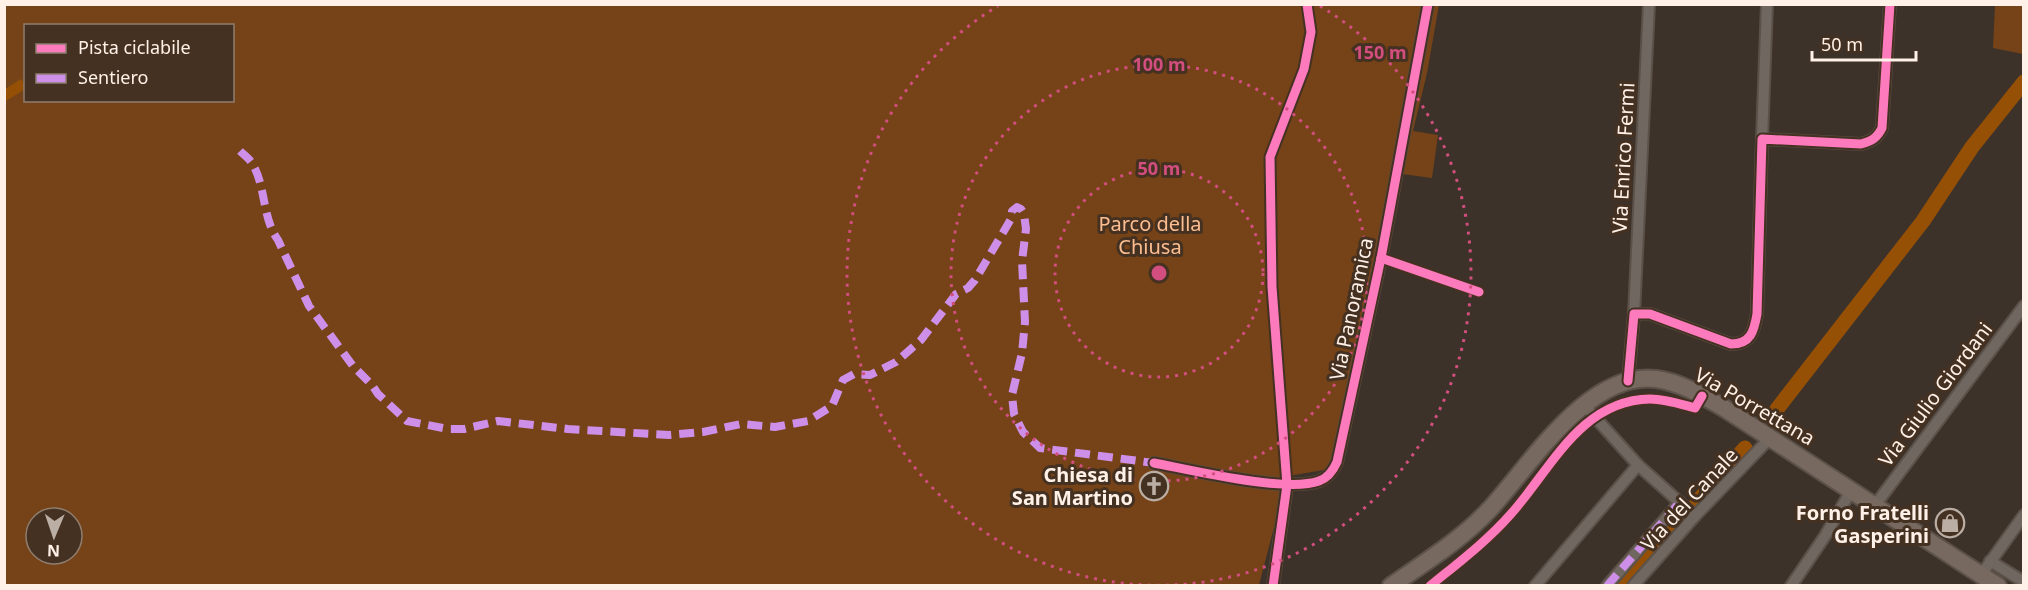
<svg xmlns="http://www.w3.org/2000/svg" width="2028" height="590" font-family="'Noto Sans',sans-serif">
  <rect width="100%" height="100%" fill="#3d3229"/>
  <g fill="#754317" fill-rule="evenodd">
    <path d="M 4,5 L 1439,5 L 1427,73 L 1413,131 L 1438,135 L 1432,178 L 1402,174 L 1330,469 L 1294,475 L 1286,481 L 1259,585 L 5,585 ZM 26,26 L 232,26 L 232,100 L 26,100 ZM 36,518 L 72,518 L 72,554 L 36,554 Z"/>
    <path d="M 1995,5 L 2023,5 L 2023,54 L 1993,48 Z"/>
  </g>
  <path fill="#955006" d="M 21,79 L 25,85 L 25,89 L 6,101 L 5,89 Z"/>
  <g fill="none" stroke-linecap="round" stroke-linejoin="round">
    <g stroke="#955006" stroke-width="15">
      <path d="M 1774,413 L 1923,221 L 1972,147 L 2024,82"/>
      <path d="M 1697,502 L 1745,448"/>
      <path d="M 1620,586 L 1680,520"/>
    </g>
    <g stroke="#5b5149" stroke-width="14">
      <g id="street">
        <path d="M 1762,139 L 1767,4"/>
        <path d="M 1634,314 L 1649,4"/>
        <path d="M 1628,381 L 1634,314 L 1650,314 L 1731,344 C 1751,344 1754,331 1757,314 L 1762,139 L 1861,144 C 1872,141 1877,138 1882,128 L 1890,4"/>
        <path d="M 1584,405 L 1638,465 L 1695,516"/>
        <path d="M 1154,463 C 1191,470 1286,493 1319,481 C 1328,478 1333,471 1337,462 L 1381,258 L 1428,4"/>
        <path d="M 1876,504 L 2024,306"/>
        <path d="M 1990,561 L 2024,582"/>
        <path d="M 1981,575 L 2024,515"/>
        <path d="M 1273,586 L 1287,485"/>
        <path d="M 1535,586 L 1638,465"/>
        <path d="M 1607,586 L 1680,502"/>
        <path d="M 1633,586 L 1695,516 L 1771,437"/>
        <path d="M 1791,586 L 1825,536 L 1852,489"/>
      </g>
    </g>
    <g stroke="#5b5149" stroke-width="20">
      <path id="primary" d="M 1391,586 C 1425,562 1461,540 1489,510 C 1530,466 1588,370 1656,379 C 1680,382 1703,396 1724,408 L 1998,586"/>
    </g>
    <use href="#street" stroke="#706760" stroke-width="10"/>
    <use href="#primary" stroke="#77695f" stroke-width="16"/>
    <g stroke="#ce8fe9" stroke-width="8" stroke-dasharray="15 8" stroke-linecap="butt">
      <path d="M 240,151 C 244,155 250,159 253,165 C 266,187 262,218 278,240 L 309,306 L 353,366 L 372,385 L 378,394 L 407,421 L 448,429 L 464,429 L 498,421 L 568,429 L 669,435 L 703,432 L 741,424 L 775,427 L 808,421 L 832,406 L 843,380 L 854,374 L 870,375 L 896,362 L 921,340 L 956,294 L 968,288 L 975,280 L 1011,219 L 1012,211 L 1017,207 L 1021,209 L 1024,214 L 1026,229 L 1022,261 L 1025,322 L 1022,353 L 1012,395 L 1014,414 L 1023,432 L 1040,448 L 1154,463"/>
      <path d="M 1607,586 L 1680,502"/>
    </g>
    <g stroke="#453121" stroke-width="13">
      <g id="cycleway">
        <path d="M 1381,258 L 1479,292"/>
        <path d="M 1628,381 L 1634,314 L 1650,314 L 1731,344 C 1751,344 1754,331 1757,314 L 1762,139 L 1861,144 C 1872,141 1877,138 1882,128 L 1890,4"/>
        <path d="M 1154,463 C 1191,470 1286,493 1319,481 C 1328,478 1333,471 1337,462 L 1381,258 L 1428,4"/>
        <path d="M 1273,586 L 1287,485 L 1272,287 L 1270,157 L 1304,69 L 1311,32 L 1307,4"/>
        <path d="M 1430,586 C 1458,563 1486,542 1510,515 C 1550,471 1580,400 1650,399 C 1665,399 1680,404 1695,408 L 1702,396"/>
      </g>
    </g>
    <use href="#cycleway" stroke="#fd7abc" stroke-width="9"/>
  </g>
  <g fill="none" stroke="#d14e7e" stroke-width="3" stroke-dasharray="3 6">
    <circle cx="1159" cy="273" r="104"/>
    <circle cx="1159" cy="273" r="208"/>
    <path d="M1320 6A312 312 0 1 1 998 6"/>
  </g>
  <defs>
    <g id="church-ring" transform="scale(1.5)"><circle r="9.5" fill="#453121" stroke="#bbaea4" stroke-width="1.5"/><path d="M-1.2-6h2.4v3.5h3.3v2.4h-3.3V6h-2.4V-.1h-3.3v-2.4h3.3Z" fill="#bbaea4"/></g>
    <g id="shop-ring" transform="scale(1.5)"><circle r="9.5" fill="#453121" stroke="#bbaea4" stroke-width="1.5"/><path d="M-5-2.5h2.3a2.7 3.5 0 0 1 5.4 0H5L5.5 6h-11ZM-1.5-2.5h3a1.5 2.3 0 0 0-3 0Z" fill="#bbaea4"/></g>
  </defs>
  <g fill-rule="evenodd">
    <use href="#church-ring" x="1154" y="486"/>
    <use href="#shop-ring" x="1950" y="523"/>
  </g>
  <g text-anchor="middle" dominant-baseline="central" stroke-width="6" stroke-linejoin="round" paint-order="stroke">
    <g font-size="20" fill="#fff1e7" stroke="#453121">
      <text transform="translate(1623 158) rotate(-87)">Via Enrico Fermi</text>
      <text transform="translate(1351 309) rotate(-78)">Via Panoramica</text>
      <text transform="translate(1935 394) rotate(-53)">Via Giulio Giordani</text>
      <text transform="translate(1755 406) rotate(30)">Via Porrettana</text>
      <text transform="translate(1689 499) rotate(-47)">Via del Canale</text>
    </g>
    <g font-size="20" fill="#fcbd90" stroke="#453121">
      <text x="1150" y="223">Parco della<tspan x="1150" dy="23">Chiusa</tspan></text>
    </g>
    <g font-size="20" font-weight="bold" fill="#fff1e7" stroke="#453121" text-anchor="end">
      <text x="1133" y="474">Chiesa di<tspan x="1133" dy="23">San Martino</tspan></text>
      <text x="1929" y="512">Forno Fratelli<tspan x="1929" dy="23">Gasperini</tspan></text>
    </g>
  </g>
  <circle cx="1159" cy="273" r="9" fill="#d14e7e" stroke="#453121" stroke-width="3"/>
  <g font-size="18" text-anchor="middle" font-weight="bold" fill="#d14e7e" stroke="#453121" stroke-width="6" stroke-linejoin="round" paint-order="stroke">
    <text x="1380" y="59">150 m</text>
    <text x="1159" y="71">100 m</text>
    <text x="1159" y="175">50 m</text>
  </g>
  <rect width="2028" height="590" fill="none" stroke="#fff1e7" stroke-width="12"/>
  <rect x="24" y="24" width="210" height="78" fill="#453121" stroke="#8f7e70" stroke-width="1.5"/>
  <rect x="36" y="44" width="30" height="9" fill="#fd7abc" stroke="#8f7e70" stroke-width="1.5"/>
  <text x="78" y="54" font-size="18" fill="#fff1e7">Pista ciclabile</text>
  <rect x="36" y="74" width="30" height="9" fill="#ce8fe9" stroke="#8f7e70" stroke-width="1.5"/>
  <text x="78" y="84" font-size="18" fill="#fff1e7">Sentiero</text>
  <g transform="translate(54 536) rotate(182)"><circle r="28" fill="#453121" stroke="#8f7e70" stroke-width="1.5"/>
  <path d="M0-4.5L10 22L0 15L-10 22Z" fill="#bbaea4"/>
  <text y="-9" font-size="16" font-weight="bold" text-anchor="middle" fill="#fff1e7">N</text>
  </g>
  <path d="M1812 51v9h104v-9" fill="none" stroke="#fff1e7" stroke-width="3"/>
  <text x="1821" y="51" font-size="18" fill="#fff1e7" stroke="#453121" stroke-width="4.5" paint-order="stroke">50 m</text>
</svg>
